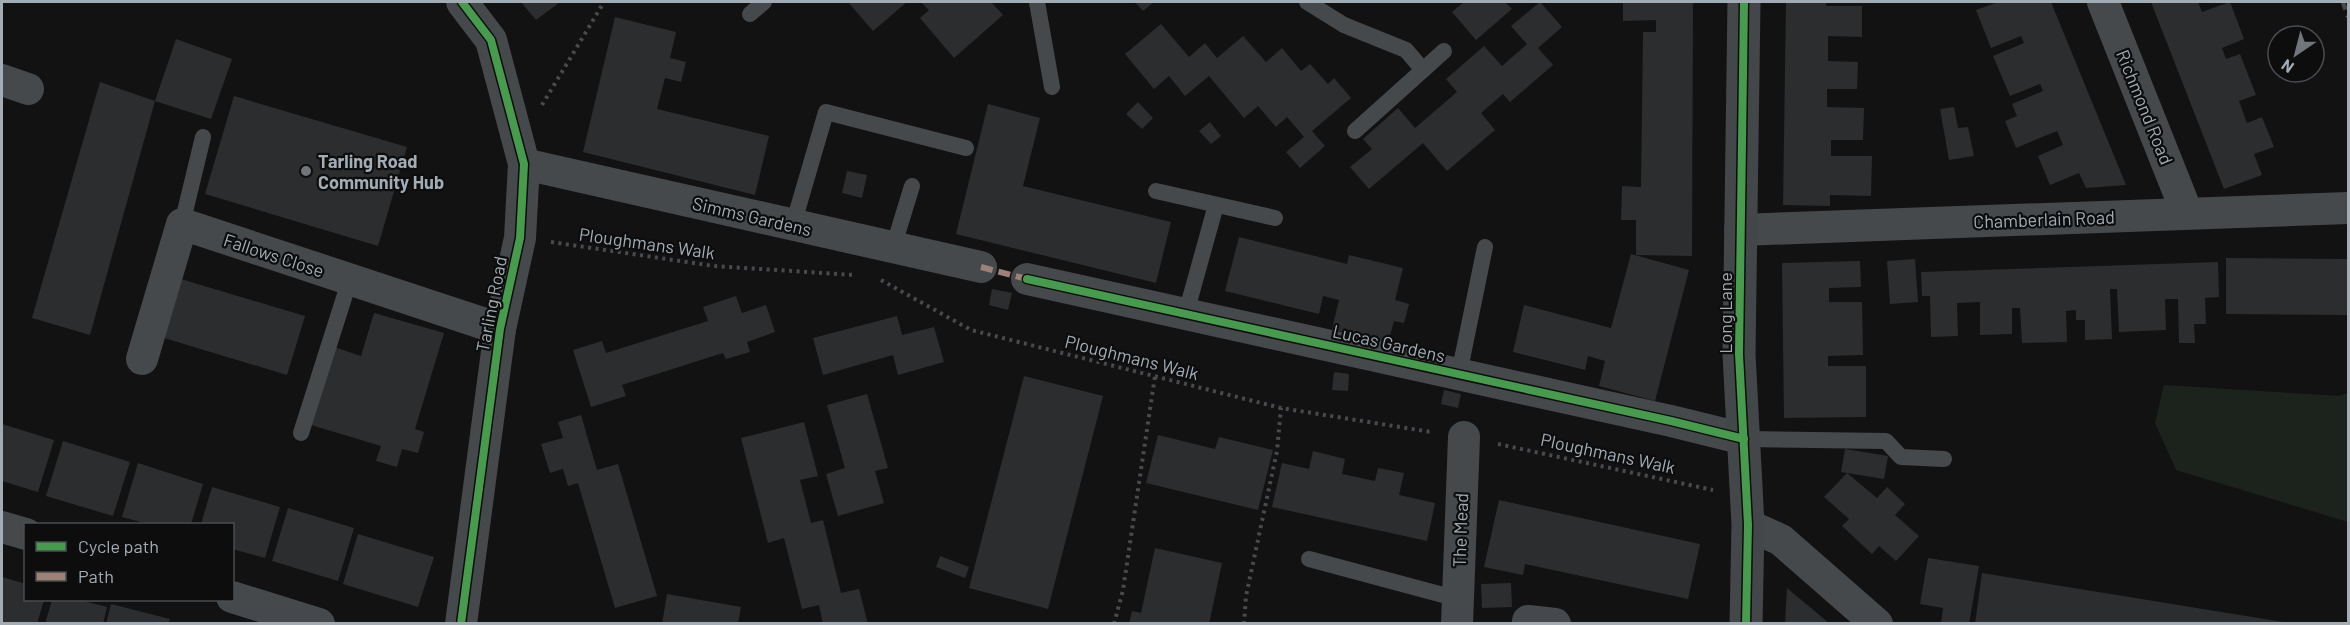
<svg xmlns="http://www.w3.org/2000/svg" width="2350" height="625" font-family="Barlow,sans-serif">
  <rect width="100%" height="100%" fill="#121213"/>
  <path fill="#1c231d" d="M 2164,385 L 2339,396 L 2348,393 L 2348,522 L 2176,470 L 2155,423 Z"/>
  <g fill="#2c2d2e">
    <path d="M 521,2 L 560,2 L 536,20 Z"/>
    <path d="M 848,2 L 907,2 L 873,31 Z"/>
    <path d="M 921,2 L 991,2 L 1003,15 L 954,58 L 920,18 L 929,10 Z"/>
    <path d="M 1135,2 L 1154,2 L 1143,11 Z"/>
    <path d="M 1461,2 L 1505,2 L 1512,9 L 1476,40 L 1452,12 L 1463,3 Z"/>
    <path d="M 1540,2 L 1562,27 L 1538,48 L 1553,65 L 1510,102 L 1503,94 L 1481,113 L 1495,130 L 1447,171 L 1423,143 L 1369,189 L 1350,167 L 1372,149 L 1363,139 L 1398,108 L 1415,128 L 1457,92 L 1446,79 L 1484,46 L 1502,66 L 1527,44 L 1511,26 Z"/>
    <path d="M 1623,2 L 1693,2 L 1692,256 L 1636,255 L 1636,220 L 1621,220 L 1622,186 L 1641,187 L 1643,32 L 1656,32 L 1656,20 L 1623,21 Z"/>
    <path d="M 1786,2 L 1826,2 L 1826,6 L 1862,6 L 1862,37 L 1828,36 L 1828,61 L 1858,62 L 1857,89 L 1827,89 L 1827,107 L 1864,108 L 1863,140 L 1831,140 L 1831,156 L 1872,156 L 1871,196 L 1830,195 L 1830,206 L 1783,205 Z"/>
    <path d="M 1998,2 L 2051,2 L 2126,185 L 2086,188 L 2079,173 L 2050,185 L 2038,156 L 2063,145 L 2057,131 L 2016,148 L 2005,121 L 2017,116 L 2012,104 L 2043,91 L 2040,84 L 2010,96 L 1993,56 L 2024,43 L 2021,36 L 1991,48 L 1976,10 Z"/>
    <path d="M 2151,2 L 2198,2 L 2202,12 L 2230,2 L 2244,39 L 2222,48 L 2226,59 L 2240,54 L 2256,95 L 2239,101 L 2247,123 L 2262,117 L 2274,147 L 2254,154 L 2262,175 L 2224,189 Z"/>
    <path d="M 615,17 L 676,32 L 670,58 L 686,62 L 681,82 L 665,78 L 657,109 L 769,136 L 755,195 L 583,152 Z"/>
    <path d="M 1161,24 L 1189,57 L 1205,43 L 1217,58 L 1243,36 L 1266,62 L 1282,48 L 1301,71 L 1310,64 L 1328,84 L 1334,78 L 1351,98 L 1312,131 L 1325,146 L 1300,168 L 1286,152 L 1304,137 L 1287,117 L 1276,127 L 1258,106 L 1244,118 L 1209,76 L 1185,96 L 1169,76 L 1154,89 L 1125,54 Z"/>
    <path d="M 176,39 L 232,59 L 211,119 L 155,101 Z"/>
    <path d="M 100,82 L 155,101 L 90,335 L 32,318 Z"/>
    <path d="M 234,96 L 407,147 L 378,246 L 205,194 Z"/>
    <path d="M 1138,102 L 1153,118 L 1142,129 L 1126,114 Z"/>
    <path d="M 988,104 L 1040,118 L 1023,186 L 1171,222 L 1156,283 L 956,234 Z"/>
    <path d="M 1954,107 L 1958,128 L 1968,127 L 1974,156 L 1949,160 L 1940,109 Z"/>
    <path d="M 1210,122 L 1221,136 L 1211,144 L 1199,131 Z"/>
    <path d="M 847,171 L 867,175 L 862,198 L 842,193 Z"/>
    <path d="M 1239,237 L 1347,264 L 1349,255 L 1403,268 L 1395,300 L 1409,304 L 1404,323 L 1394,321 L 1388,343 L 1332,329 L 1339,300 L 1323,296 L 1319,314 L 1225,291 Z"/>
    <path d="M 1631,254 L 1689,270 L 1655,401 L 1599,386 L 1605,361 L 1588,356 L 1585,370 L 1513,352 L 1524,305 L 1611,328 Z"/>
    <path d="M 2226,258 L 2348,259 L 2348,315 L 2226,314 Z"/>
    <path d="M 1915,259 L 1918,302 L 1890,304 L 1887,261 Z"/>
    <path d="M 1860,261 L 1861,287 L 1829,288 L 1829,302 L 1862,302 L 1863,355 L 1828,356 L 1828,366 L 1866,366 L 1866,417 L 1784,418 L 1782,263 Z"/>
    <path d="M 2218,262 L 2219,297 L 2205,298 L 2206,324 L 2194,324 L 2195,343 L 2179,343 L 2178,299 L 2165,299 L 2166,330 L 2119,332 L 2117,289 L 2110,289 L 2112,339 L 2085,340 L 2085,320 L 2076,320 L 2076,310 L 2066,311 L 2067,342 L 2022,343 L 2020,308 L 2012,308 L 2012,334 L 1980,335 L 1980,302 L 1957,303 L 1958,336 L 1931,337 L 1930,296 L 1922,296 L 1921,272 Z"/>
    <path d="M 181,279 L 305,316 L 287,375 L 164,338 Z"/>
    <path d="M 992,289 L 1012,293 L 1008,310 L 989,305 Z"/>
    <path d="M 736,296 L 742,313 L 766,305 L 775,332 L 747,342 L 750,352 L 726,359 L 723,353 L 622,385 L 626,396 L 591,407 L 573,350 L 602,341 L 606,353 L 708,321 L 703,307 Z"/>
    <path d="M 374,313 L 444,333 L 415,429 L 424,432 L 418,453 L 402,449 L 397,467 L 376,461 L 381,446 L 311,425 L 334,347 L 361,356 Z"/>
    <path d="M 897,316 L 902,335 L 934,327 L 944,362 L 898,375 L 893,355 L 823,375 L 813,338 Z"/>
    <path d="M 1334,372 L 1349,374 L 1348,391 L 1332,390 Z"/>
    <path d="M 1024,376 L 1103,396 L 1048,609 L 969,588 Z"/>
    <path d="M 1444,390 L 1461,394 L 1458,408 L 1441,404 Z"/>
    <path d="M 867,394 L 888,468 L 875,471 L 884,503 L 838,516 L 826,474 L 845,468 L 827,405 Z"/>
    <path d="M 581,415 L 597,470 L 618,464 L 657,596 L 615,608 L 578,483 L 568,486 L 563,469 L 550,473 L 541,444 L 563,438 L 558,422 Z"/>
    <path d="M 804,422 L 818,476 L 800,480 L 811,523 L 823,520 L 841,593 L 859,589 L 868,624 L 823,624 L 819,605 L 802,609 L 784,538 L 768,543 L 741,438 Z"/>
    <path d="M 2,424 L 54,440 L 38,492 L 2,481 Z"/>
    <path d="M 1158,435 L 1215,449 L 1219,437 L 1273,450 L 1258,510 L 1146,483 Z"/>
    <path d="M 63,441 L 130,462 L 113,516 L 46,496 Z"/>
    <path d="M 1845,449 L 1888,456 L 1884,479 L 1847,473 L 1877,498 L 1887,487 L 1905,504 L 1895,515 L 1919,536 L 1896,561 L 1879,546 L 1872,554 L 1842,526 L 1849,519 L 1824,497 L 1847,473 L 1841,472 Z"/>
    <path d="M 1313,451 L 1345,459 L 1342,474 L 1375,481 L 1378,468 L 1404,473 L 1399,495 L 1435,503 L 1427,541 L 1272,507 L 1282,463 L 1309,469 Z"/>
    <path d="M 138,463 L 203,484 L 191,524 L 148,524 L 122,517 Z"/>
    <path d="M 212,487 L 280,507 L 265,558 L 232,549 L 232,524 L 201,524 Z"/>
    <path d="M 1499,500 L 1700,544 L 1688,599 L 1525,564 L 1523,575 L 1484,567 Z"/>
    <path d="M 288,508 L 354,528 L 338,581 L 272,561 Z"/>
    <path d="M 358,534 L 434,557 L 418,607 L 343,584 Z"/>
    <path d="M 1155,548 L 1222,563 L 1209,624 L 1129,624 L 1132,611 L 1141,613 Z"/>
    <path d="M 940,556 L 969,567 L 965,578 L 936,567 Z"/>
    <path d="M 1928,558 L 1979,566 L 1969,624 L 1941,624 L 1943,608 L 1920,604 Z"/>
    <path d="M 1982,573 L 2283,622 L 2282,624 L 1975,624 Z"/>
    <path d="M 2,577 L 26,584 L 26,600 L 44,600 L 37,624 L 2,624 Z"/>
    <path d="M 1511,583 L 1512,607 L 1482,608 L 1481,584 Z"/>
    <path d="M 1787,588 L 1830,624 L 1785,624 Z"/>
    <path d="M 667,594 L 741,607 L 738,624 L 662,624 Z"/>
    <path d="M 52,600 L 80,600 L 107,607 L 103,624 L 45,624 Z"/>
    <path d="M 111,604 L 170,619 L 168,624 L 106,624 Z"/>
  </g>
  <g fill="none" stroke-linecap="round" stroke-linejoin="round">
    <g stroke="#484a4d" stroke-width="4" stroke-dasharray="3 4.5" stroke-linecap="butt">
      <path d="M 542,105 L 604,2"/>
      <path d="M 551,242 L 714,266 L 854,275"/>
      <path d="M 881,280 L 971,330 L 1281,408 L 1431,432"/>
      <path d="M 1498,444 L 1713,490"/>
      <path d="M 1114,624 L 1123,590 L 1155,376"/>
      <path d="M 1244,624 L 1246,596 L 1277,451 L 1281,408"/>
    </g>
    <g stroke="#46494b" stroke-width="16">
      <path d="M 1037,2 L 1052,87"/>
      <path d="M 1307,2 L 1344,25 L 1406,50 L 1423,70 L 1355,131"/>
      <path d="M 750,14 L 764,2"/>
      <path d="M 1423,70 L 1444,51"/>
      <path d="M 1156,191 L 1275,218"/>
      <path d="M 182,224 L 203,137"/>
      <path d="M 793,225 L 826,112 L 966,148"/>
      <path d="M 893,248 L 912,186"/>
      <path d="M 1186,313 L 1216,205"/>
      <path d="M 1459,374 L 1485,247"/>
      <path d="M 301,433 L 350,279"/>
      <path d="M 1744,439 L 1886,441 L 1901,457 L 1944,459"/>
      <path d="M 1309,559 L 1458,599"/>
    </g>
    <g stroke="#46494b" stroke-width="32">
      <path d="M 2103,2 L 2187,213"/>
      <path d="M 2,80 L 28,89"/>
      <path d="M 524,164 L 981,267"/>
      <path d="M 1740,230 L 2348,208"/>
      <path d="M 1027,279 L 1671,421 L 1744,439"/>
      <path d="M 142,359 L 182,224 L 500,329"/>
      <path d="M 1748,525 L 1781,540 L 1877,624"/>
      <path d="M 2,527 L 26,534"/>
      <path d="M 232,597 L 319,624"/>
      <path d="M 1528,621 L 1555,624"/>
      <path d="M 461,624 L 500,329 L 520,238 L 524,164 L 491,40 L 462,2"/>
      <path d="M 1457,624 L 1464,437"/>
    </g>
    <path stroke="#444749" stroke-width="33" d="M 1744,2 L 1739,354 L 1748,525 L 1746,624"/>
    <path stroke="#47494c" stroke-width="4.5" stroke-dasharray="8 6" stroke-linecap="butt" d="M 2343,2 L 2348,17"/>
    <path stroke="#9e8076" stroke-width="6" stroke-dasharray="12 6" stroke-linecap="butt" d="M 981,267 L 1027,279"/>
    <g stroke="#0d0d0e" stroke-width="11">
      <g id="cycleway">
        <path d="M 1744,2 L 1739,354 L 1748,525 L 1746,624"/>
        <path d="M 1027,279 L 1671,421 L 1744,439"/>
        <path d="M 461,624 L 500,329 L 520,238 L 524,164 L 491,40 L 462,2"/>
      </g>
    </g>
    <use href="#cycleway" stroke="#469c4c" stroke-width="8"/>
  </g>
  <circle fill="#70767c" stroke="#0d0d0e" stroke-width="2" cx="306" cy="171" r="6"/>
  <g text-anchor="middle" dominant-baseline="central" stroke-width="4.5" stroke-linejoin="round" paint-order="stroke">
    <g font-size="18" fill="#a2acb5" stroke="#0d0d0e">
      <text transform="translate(2145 107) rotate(68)">Richmond Road</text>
      <text transform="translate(752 216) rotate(13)">Simms Gardens</text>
      <text transform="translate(2044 219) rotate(-2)">Chamberlain Road</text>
      <text transform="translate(647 243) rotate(8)">Ploughmans Walk</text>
      <text transform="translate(274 255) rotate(18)">Fallows Close</text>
      <text transform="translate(491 304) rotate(-79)">Tarling Road</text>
      <text transform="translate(1725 313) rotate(-90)">Long Lane</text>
      <text transform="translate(1389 343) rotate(13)">Lucas Gardens</text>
      <text transform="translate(1132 357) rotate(14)">Ploughmans Walk</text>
      <text transform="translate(1608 453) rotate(12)">Ploughmans Walk</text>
      <text transform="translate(1460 530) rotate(-88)">The Mead</text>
    </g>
    <g font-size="18" font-weight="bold" fill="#a2acb5" stroke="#0d0d0e" text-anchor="start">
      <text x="318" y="161">Tarling Road<tspan x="318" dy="21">Community Hub</tspan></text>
    </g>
  </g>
  <rect width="2350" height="625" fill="none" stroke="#a2acb5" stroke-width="6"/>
  <rect x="24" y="523" width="210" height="78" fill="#0d0d0e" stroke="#494d51" stroke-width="1.5"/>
  <rect x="36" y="542" width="30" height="9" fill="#469c4c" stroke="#494d51" stroke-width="1.5"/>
  <text x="78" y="553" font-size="18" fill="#a2acb5">Cycle path</text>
  <rect x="36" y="572" width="30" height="9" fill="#9e8076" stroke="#494d51" stroke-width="1.5"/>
  <text x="78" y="583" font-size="18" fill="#a2acb5">Path</text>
  <g transform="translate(2296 54) rotate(215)"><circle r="28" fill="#0d0d0e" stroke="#494d51" stroke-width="1.5"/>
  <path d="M0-4.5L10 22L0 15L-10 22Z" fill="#70767c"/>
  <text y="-9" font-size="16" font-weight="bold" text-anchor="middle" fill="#a2acb5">N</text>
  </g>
</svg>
